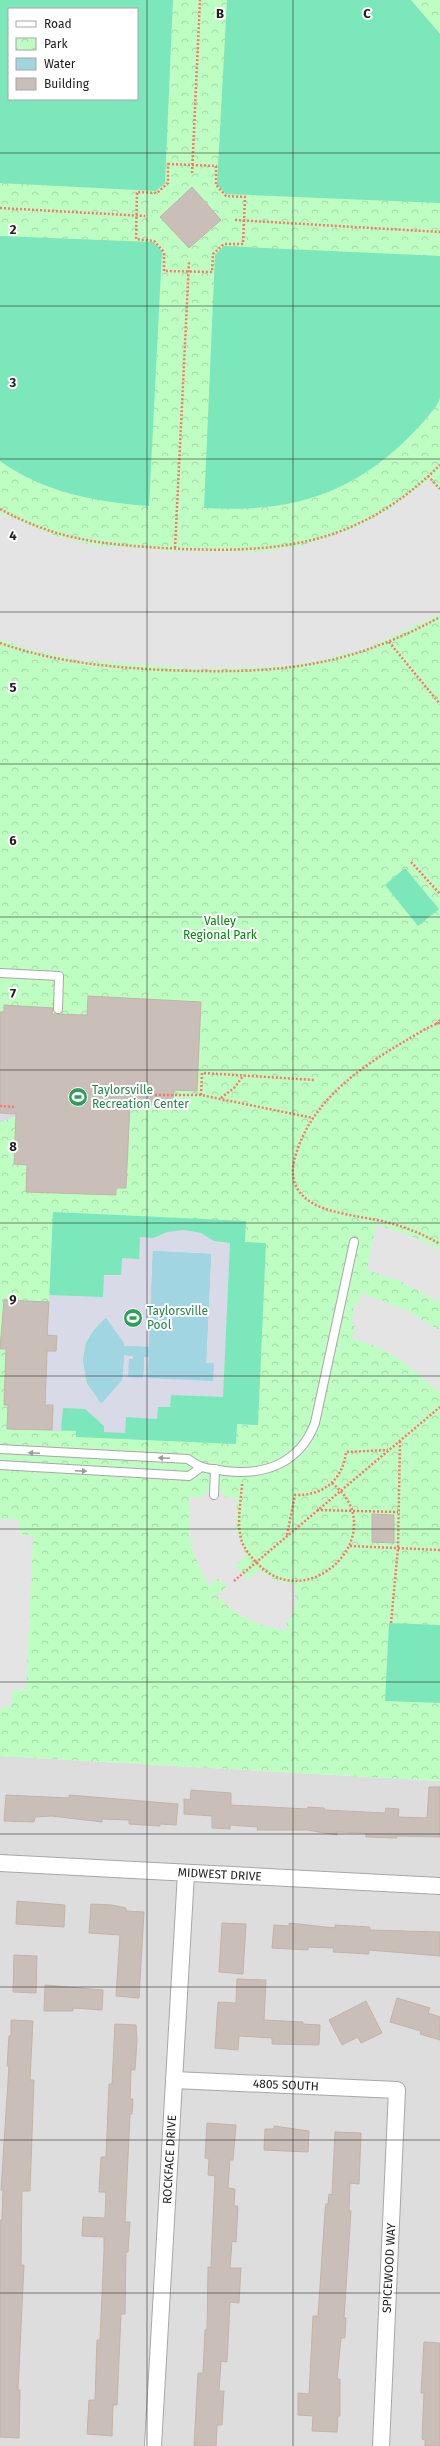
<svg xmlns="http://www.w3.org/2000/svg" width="440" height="2446" font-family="'Fira Sans',sans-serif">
  <defs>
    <pattern id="park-crowns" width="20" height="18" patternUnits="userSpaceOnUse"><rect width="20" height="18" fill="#bffec3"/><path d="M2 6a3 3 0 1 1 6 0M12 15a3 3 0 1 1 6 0" fill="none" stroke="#a4d9a7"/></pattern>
  </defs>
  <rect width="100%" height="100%" fill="#f1ede5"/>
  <path fill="#dedddd" d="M 0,1756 L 440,1781 L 440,2446 L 0,2446 Z"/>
  <path fill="url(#park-crowns)" fill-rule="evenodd" d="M 0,0 L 440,0 L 440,1781 L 0,1756 ZM 9,9 L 137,9 L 137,99 L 9,99 Z"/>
  <g fill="#7de7bc" fill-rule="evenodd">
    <path d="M 0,0 L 173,0 L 165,183 L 156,191 L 0,183 ZM 9,9 L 137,9 L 137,99 L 9,99 Z"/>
    <path d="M 227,0 L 411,0 L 440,34 L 440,203 L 226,194 L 217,185 Z"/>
    <path d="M 0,236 L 153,242 L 162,251 L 149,506 C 96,502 45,493 0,461 Z"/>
    <path d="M 224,246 L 440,256 C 440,289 440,322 440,356 C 440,369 440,385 440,398 C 438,407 419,427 412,434 C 351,496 289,513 204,508 L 215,255 Z"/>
    <path d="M 405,868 L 439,909 L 418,926 L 385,885 Z"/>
    <path d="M 53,1212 L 246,1221 L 245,1242 L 266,1243 L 258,1425 L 237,1424 L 236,1444 L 76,1437 L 76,1431 L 7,1429 L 8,1405 L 4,1405 L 6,1349 L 0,1349 L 4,1300 L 49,1302 Z"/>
    <path d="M 389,1623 L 440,1625 L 440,1703 L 385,1701 Z"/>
  </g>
  <g fill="#e4e4e4">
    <path d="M 429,480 L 440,492 L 440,614 L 367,648 L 313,662 L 282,666 L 204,669 L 79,660 L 28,649 L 0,639 L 0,513 L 55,536 L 92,545 L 174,551 L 263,552 L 301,546 L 351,530 L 388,510 Z"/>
    <path d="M 376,1224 L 421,1240 L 440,1250 L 440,1303 L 402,1282 L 367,1270 Z"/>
    <path d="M 361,1293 L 408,1311 L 440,1331 L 439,1392 L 402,1361 L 378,1347 L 351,1338 L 355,1327 L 352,1322 L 354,1305 L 359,1302 Z"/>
    <path d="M 205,1491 L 223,1492 L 225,1497 L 237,1498 L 236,1530 L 246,1557 L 237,1563 L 236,1567 L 246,1578 L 251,1578 L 258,1570 L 275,1580 L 295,1585 L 295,1597 L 297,1599 L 291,1618 L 287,1620 L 286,1631 L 258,1624 L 232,1610 L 216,1595 L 225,1589 L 226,1585 L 218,1579 L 209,1586 L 203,1576 L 192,1549 L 189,1531 L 190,1497 L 203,1497 Z"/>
    <path d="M 0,1519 L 20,1520 L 20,1534 L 33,1536 L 26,1690 L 13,1689 L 11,1706 L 4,1706 L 3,1709 L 0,1709 Z"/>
  </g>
  <g fill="#d9dae7" fill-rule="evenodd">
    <path d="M 0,1113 L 20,1114 L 20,1115 L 0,1122 Z"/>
    <path d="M 184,1230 L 201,1233 L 214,1241 L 230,1243 L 223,1397 L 171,1395 L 170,1407 L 158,1407 L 157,1419 L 126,1417 L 125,1433 L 104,1432 L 104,1426 L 85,1409 L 63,1408 L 61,1431 L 52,1430 L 53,1405 L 45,1405 L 47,1351 L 56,1351 L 57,1336 L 47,1335 L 49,1295 L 103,1297 L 104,1275 L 121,1275 L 122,1258 L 139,1259 L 140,1237 L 153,1238 L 167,1232 ZM 153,1251 L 211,1254 L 206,1363 L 148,1378 L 149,1357 L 144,1357 L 143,1378 L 129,1359 L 133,1359 L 133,1356 L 124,1355 L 122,1380 L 101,1403 L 87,1383 L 83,1360 L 86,1343 L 94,1330 L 106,1318 L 124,1346 L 149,1347 Z"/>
  </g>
  <path fill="#a2d5e2" d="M 153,1251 L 211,1254 L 206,1363 L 214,1363 L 213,1381 L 148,1378 L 149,1357 L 144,1357 L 143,1378 L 128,1377 L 129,1359 L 133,1359 L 133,1356 L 124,1355 L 122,1380 L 102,1403 C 77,1376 78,1342 106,1318 L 124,1343 L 124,1346 L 149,1347 Z"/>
  <g fill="#cabfb8" stroke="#c4b3a6">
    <path d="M 192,187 L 221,220 L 189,248 L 160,217 Z"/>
    <path d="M 88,996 L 201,1002 L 197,1091 L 174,1090 L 173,1106 L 130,1104 L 126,1188 L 116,1188 L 116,1195 L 26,1192 L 27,1165 L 14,1164 L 16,1114 L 0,1113 L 0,1012 L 4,1012 L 4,1005 L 53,1008 L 52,1014 L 87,1015 Z"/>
    <path d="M 4,1300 L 49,1302 L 47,1335 L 57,1336 L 56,1351 L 47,1351 L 45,1405 L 53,1405 L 52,1430 L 7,1429 L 8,1405 L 4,1405 L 6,1349 L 0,1349 Z"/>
    <path d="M 372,1514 L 394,1515 L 394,1543 L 372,1542 Z"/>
    <path d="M 429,1787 L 440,1787 L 440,1837 L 397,1836 L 397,1838 L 366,1837 L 366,1833 L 337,1832 L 337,1835 L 307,1830 L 257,1830 L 258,1827 L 230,1825 L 230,1829 L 212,1828 L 212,1816 L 184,1814 L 184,1799 L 190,1800 L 191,1790 L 231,1793 L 231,1805 L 307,1809 L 308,1807 L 324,1808 L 325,1810 L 385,1813 L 386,1808 L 399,1809 L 398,1817 L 427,1818 Z"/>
    <path d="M 6,1795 L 69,1798 L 69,1795 L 178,1804 L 176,1825 L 160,1824 L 160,1826 L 129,1824 L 129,1820 L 102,1819 L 102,1822 L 52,1816 L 35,1817 L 34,1822 L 4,1821 Z"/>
    <path d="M 17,1901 L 65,1905 L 64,1927 L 16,1924 Z"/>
    <path d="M 91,1904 L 112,1905 L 126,1908 L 126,1911 L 144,1912 L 139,1998 L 116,1996 L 120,1935 L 89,1933 Z"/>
    <path d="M 222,1923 L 246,1924 L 243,1974 L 219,1972 Z"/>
    <path d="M 289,1923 L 335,1928 L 335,1925 L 370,1927 L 370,1930 L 440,1932 L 440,1956 L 369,1950 L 369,1954 L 333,1952 L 334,1948 L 308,1947 L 308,1950 L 272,1948 L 274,1925 L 289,1926 Z"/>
    <path d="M 14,1955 L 37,1956 L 36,1993 L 13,1992 Z"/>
    <path d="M 237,1979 L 266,1980 L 264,2020 L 303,2022 L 303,2024 L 320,2025 L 319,2045 L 272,2044 L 272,2038 L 239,2036 L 238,2050 L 215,2048 L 218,2002 L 236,2003 Z"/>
    <path d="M 45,1985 L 103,1990 L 102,2010 L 73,2008 L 73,2011 L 44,2011 Z"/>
    <path d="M 397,1998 L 430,2008 L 428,2013 L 440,2017 L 440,2040 L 420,2034 L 421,2031 L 390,2022 Z"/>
    <path d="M 366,2001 L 382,2033 L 361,2043 L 358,2037 L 342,2045 L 329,2020 Z"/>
    <path d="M 11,2020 L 33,2021 L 30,2080 L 34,2080 L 30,2191 L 22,2191 L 21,2265 L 24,2265 L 18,2390 L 20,2390 L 19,2438 L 0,2437 L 0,2220 L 2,2220 L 3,2190 L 1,2190 L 9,2066 L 7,2066 L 9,2036 L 11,2036 Z"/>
    <path d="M 115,2024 L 136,2025 L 137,2040 L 135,2070 L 131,2070 L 130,2099 L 133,2099 L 132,2114 L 130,2114 L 125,2222 L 130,2222 L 128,2252 L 126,2252 L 125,2314 L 121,2314 L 117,2405 L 113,2405 L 112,2436 L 87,2434 L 89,2400 L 95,2400 L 97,2340 L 100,2340 L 104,2251 L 104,2237 L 82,2236 L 83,2217 L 105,2218 L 106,2192 L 99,2192 L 101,2157 L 106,2157 L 109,2084 L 112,2084 Z"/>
    <path d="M 207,2123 L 236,2125 L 233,2160 L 230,2160 L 228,2188 L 235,2189 L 234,2206 L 238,2206 L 236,2242 L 232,2241 L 230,2268 L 241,2268 L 239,2303 L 230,2302 L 227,2362 L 221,2361 L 219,2391 L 224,2391 L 222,2425 L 217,2425 L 216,2446 L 194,2446 L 198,2373 L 203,2373 L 205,2330 L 207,2330 L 208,2267 L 211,2267 L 212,2241 L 215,2176 L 208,2175 L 209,2159 L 205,2158 Z"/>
    <path d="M 274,2126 L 309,2131 L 308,2152 L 264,2150 L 265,2129 L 274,2129 Z"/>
    <path d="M 335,2132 L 361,2133 L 359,2184 L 350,2183 L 349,2210 L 351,2211 L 344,2318 L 346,2318 L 345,2338 L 341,2338 L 337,2379 L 340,2379 L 340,2416 L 338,2416 L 337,2432 L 312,2431 L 313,2416 L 298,2415 L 298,2393 L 309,2394 L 313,2316 L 318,2316 L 325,2211 L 326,2204 L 328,2204 L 329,2194 L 332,2195 Z"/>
    <path d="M 424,2342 L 440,2343 L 440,2446 L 425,2446 L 425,2440 L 422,2439 L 424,2393 L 421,2393 Z"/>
  </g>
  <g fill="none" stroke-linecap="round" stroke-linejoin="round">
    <g stroke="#a7a7a7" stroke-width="10">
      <g id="service">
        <path d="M 0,973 L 59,976 L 58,1009"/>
        <path d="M 0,1449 L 188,1459 C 203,1470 207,1468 225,1471 C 265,1476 300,1463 315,1423 L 354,1242"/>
        <path d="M 0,1465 L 189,1476 L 200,1468"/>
        <path d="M 214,1495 L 215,1469"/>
      </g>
    </g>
    <g stroke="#a7a7a7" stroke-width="18">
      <g id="minor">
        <path id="s1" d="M 0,1863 L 440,1886"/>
        <path id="s2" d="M 174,2080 L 397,2090 L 381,2446"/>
        <path id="s3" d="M 153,2446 L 186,1873"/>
      </g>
    </g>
    <g stroke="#ff7568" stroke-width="2.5" stroke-dasharray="2 2" stroke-linecap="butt">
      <path d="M 168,164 L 216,166 L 216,185 L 226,196 L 245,197 L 243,244 L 224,244 L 213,254 L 212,272 L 164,271 L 164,252 L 154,241 L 136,239 L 137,192 L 157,193 L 168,183 Z"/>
      <path d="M 192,173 L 200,0"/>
      <path d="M 0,208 L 145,216"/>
      <path d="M 235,220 L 440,232"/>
      <path d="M 428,476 L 440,489"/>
      <path d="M 0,509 C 57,540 100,544 163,548 C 276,554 356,548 440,465"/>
      <path d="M 175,548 L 189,262"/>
      <path d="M 389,642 L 440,704"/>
      <path d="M 0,643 C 54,662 107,667 164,670 C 272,674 343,670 440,617"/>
      <path d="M 411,862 L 440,894"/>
      <path d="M 440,1023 C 428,1026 416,1035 405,1041 C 359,1068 312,1101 296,1154 C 291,1169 291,1184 303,1196 C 321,1214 362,1216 386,1222 C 405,1227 423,1234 440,1244"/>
      <path d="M 436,1024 L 440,1020"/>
      <path d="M 155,1095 L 201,1095 L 313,1118"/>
      <path d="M 201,1095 L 202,1073 L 315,1080"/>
      <path d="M 221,1098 L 234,1088 L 244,1075"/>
      <path d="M 0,1106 L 16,1107"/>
      <path d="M 242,1484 C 241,1502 236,1524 242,1542 C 246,1552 253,1559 260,1566 C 311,1615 394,1532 332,1483"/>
      <path d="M 317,1510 L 398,1512"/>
      <path d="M 287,1535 L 295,1495 C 323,1496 343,1480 346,1452 L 388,1450"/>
      <path d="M 350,1546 L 440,1550"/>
      <path d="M 234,1581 L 440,1407"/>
      <path d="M 391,1623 L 398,1548 L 400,1441"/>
    </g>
    <use href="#service" stroke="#fff" stroke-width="8"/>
    <use href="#minor" stroke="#fff" stroke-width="16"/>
  </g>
  <defs><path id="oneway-solid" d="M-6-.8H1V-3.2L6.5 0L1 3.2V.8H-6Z"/></defs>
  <g fill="#9b9b9b">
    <use href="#oneway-solid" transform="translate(34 1453) rotate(-177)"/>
    <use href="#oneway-solid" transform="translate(164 1458) rotate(-178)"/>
    <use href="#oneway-solid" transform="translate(81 1471) rotate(3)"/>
  </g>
  <path fill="none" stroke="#202020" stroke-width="1" stroke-opacity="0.55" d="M 147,0 L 147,2446M 293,0 L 293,2446M 0,153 L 440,153M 0,306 L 440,306M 0,459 L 440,459M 0,612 L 440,612M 0,764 L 440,764M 0,917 L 440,917M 0,1070 L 440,1070M 0,1223 L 440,1223M 0,1376 L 440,1376M 0,1529 L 440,1529M 0,1682 L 440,1682M 0,1834 L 440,1834M 0,1987 L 440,1987M 0,2140 L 440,2140M 0,2293 L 440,2293"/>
  <defs>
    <g id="stadium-disc" transform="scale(1)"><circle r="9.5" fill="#2e9e5b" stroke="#fff"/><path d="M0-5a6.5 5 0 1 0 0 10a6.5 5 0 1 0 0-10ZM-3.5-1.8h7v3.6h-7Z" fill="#fff"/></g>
  </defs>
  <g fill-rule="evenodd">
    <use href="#stadium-disc" x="78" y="1097"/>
    <use href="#stadium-disc" x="133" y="1318"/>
  </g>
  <g text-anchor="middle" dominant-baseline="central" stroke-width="4" stroke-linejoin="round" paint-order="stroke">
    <g font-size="12" fill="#02890b" stroke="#fff">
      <text x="220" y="921">Valley<tspan x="220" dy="14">Regional Park</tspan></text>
    </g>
    <g font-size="12" fill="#27864d" stroke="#fff" text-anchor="start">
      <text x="92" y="1090">Taylorsville<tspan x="92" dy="14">Recreation Center</tspan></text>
      <text x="147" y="1311">Taylorsville<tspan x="147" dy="14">Pool</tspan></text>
    </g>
    <g font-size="12" fill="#202020" stroke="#fff">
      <text stroke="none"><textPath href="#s1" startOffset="220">MIDWEST DRIVE</textPath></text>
      <text stroke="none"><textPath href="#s2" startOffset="112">4805 SOUTH</textPath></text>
      <text stroke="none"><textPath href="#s3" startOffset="287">ROCKFACE DRIVE</textPath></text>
      <text transform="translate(389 2268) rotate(-87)">SPICEWOOD WAY</text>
    </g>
  </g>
  <g font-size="13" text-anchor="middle" font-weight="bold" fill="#202020" stroke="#fff" stroke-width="4" stroke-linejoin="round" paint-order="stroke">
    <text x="220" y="18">B</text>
    <text x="367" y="18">C</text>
    <text x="13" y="234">2</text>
    <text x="13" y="387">3</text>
    <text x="13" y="540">4</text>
    <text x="13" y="692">5</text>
    <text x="13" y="845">6</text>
    <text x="13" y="998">7</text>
    <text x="13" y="1151">8</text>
    <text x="13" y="1304">9</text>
  </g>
  <rect x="8" y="8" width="130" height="92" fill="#ffffff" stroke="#a6a6a6"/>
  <rect x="16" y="21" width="20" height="6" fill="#ffffff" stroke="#a6a6a6"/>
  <text x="44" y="28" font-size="12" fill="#202020">Road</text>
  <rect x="16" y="38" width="20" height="12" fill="url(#park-crowns)" stroke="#a6a6a6"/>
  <text x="44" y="48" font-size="12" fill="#202020">Park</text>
  <rect x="16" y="58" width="20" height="12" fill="#a2d5e2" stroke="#a6a6a6"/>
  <text x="44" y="68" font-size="12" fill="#202020">Water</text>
  <rect x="16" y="78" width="20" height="12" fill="#cabfb8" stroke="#a6a6a6"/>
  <text x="44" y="88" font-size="12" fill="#202020">Building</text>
</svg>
